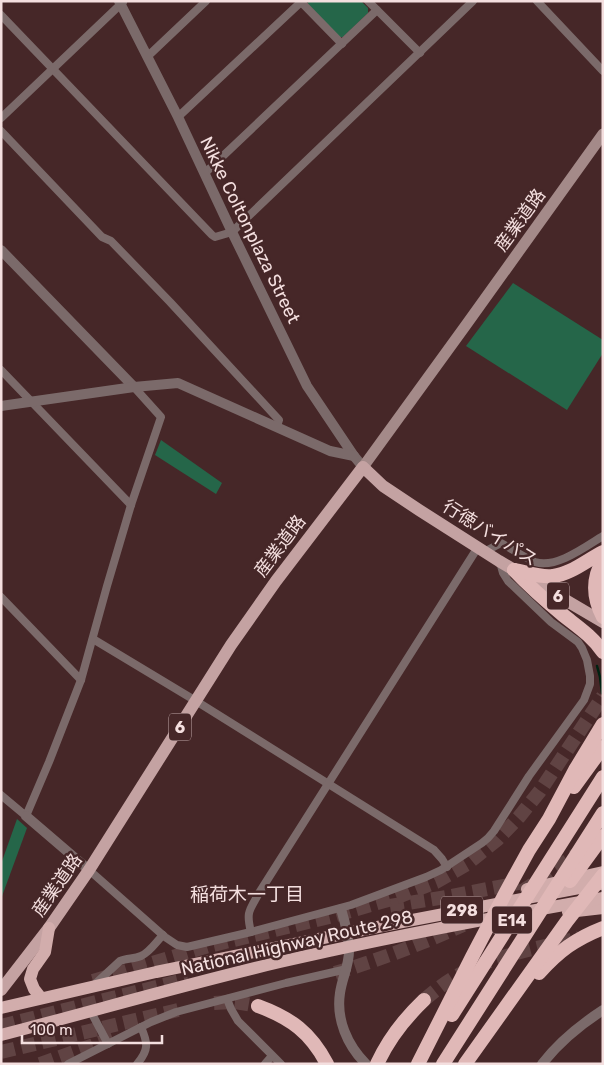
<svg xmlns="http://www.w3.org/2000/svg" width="604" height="1065" font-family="Rubik,'Noto Sans JP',sans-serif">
  <rect width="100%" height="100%" fill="#462728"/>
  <g fill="#256649">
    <path d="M 308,1 L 361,1 L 368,8 L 368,13 L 343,37 L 339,37 L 308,4 Z"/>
    <path d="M 513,283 L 603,340 L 603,353 L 567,410 L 466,346 Z"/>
    <path d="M 161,440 L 222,483 L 216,494 L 155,455 Z"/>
    <path d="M 17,819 L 27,828 L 1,899 L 1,864 Z"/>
  </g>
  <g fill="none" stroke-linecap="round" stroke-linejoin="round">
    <path stroke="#002212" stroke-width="2.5" d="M 597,666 L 600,677 L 602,693"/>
    <g stroke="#604343" stroke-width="14" stroke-dasharray="14 7" stroke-linecap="butt">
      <path d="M 503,903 L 543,878 L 577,854"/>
      <path d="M 390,906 L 446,897 L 519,883"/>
      <path d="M 335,973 C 379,960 421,944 463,925"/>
      <path d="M 93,981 L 209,946 L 333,916 L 395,898 L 436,882 L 467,864 L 498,839 L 519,817 L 540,791 L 603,696"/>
      <path d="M 424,1000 C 438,988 452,977 469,970 C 501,954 544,947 579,938"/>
      <path d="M 214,1003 L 235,1002 L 258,1006"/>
      <path d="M 1,1026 L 188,979"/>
      <path d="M 1,1052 L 178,1010"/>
      <path d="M 40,1064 L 119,1036"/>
    </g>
    <g stroke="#7b6a6a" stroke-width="8">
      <path d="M 368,1 L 420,53"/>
      <path d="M 537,1 L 603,71"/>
      <path d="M 301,2 L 342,44"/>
      <path d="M 1,15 L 212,235 L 215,237 L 232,232 L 473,1"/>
      <path d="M 147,57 L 206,1"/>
      <path d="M 178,117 L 302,1"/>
      <path d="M 1,118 L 123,2"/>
      <path d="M 1,131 L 102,237 L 111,241 L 170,302 L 279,420 L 277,426"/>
      <path d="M 205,173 L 377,10"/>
      <path d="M 1,370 L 131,505"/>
      <path d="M 484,552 L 501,543 C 512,549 523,557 535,562 C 556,569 585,547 603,536"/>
      <path d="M 1,597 L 81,680"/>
      <path d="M 93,639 L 196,701 L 434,850 L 442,859 L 447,867"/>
      <path d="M 1,795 L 26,816 L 49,762 L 81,680 L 107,586 L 131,505 L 161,417 L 134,387"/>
      <path d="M 89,870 L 165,937 L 177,945 L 187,947 L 251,932 L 351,905 L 426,877 L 441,870 L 482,843 L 488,838 L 494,831 L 529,776 L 584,700 L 590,684 L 590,676 L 587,660 L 582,648 L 578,642 L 551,622 L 508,581 L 503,573 L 500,562"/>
      <path d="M 251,932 C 246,912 249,911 259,893 L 478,547"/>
      <path d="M 94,985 L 120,961 C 127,958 134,959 141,956 C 150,952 156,942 163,935"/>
      <path d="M 227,999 L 231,1009 L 238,1021 L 281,1064"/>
      <path d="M 91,1012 L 108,1044"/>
      <path d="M 68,1064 L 151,1022 L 176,1012 L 286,983 L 347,969"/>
      <path d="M 137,1064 C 149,1050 148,1043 141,1027"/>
      <path d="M 265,1064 L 272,1056"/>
    </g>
    <g stroke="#7b6a6a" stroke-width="10">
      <path d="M 119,1 L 178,117 L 232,232 L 307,386 L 354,456 L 363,467"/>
      <path d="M 1,250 L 134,387"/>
      <path d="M 1,406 L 134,387 L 178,383 L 330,451 L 354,456"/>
      <path d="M 26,816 L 89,870"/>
      <path d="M 341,909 C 345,922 349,936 349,951 C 349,966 342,978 340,993 C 336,1019 347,1045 366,1064"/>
      <path d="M 542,1064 C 559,1042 580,1025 603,1010"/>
    </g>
    <path stroke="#a48a89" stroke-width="11" d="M 363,467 L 466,325 L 603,134"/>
    <path stroke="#c4a2a2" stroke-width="12" d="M 1,990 L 49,928 L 89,870 L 231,645 L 276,581 L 363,467 L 383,486 L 419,510 L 499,561 L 603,622"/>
    <g stroke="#d2adac" stroke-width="12">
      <path d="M 527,889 L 603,872"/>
      <path d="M 568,912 L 603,908"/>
      <path d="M 41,998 L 34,989 L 30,979 L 33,969 L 45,952 L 49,928"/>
      <path d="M 1,1008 L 156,972 L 402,922 L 600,884"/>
      <path d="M 1,1035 C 94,1011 186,984 280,962 C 386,937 495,917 603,898"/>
    </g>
    <g stroke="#e0b8b7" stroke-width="14">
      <path d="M 603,560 C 592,579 593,598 603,617"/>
      <path d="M 514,570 C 529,586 546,601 563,615 C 578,627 592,636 603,652"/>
      <path d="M 514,570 C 526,572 541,578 553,576 C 571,574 587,560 603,552"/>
      <path d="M 574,787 L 603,747"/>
      <path d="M 570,881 L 603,836"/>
      <path d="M 539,973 C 559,951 575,939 603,928"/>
      <path d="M 258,1006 C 291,1018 311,1033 327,1064"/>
      <path d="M 452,1015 L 603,777"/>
      <path d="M 377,1064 C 389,1038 404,1019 424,1000"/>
      <path d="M 418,1064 L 472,957 L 506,892 L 529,850 L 549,819 L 575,770 L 603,724"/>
      <path d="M 443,1064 L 603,813"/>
      <path d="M 465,1064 L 567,921 L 603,875"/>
    </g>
  </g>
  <g text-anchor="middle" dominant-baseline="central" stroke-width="5" stroke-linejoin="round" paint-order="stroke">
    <g fill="#462728" stroke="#c0a8a8" stroke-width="1">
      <rect x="547" y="582.5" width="22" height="27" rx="4"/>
      <rect x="169" y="713.5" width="22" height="27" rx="4"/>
      <rect x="441" y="896.5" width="42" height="27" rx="4"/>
      <rect x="492" y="906.5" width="40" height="27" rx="4"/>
    </g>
    <g font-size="16" font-weight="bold" fill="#f4dfdf">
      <text x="558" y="596">6</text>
      <text x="180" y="727">6</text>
      <text x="462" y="910">298</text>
      <text x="512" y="920">E14</text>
    </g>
    <g font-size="18" fill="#f4dfdf" stroke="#462728">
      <text transform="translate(520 220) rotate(-54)">産業道路</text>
      <text transform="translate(250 230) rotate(64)">Nikke Coltonplaza Street</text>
      <text transform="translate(490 533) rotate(32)">行徳バイパス</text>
      <text transform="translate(280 546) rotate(-53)">産業道路</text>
      <text transform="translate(57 885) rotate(-55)">産業道路</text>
      <text transform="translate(297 943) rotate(-13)">National Highway Route 298</text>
    </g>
    <g font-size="19" fill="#f4dfdf" stroke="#462728">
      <text x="247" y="894">稲荷木一丁目</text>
    </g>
  </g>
  <rect width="604" height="1065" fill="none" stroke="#f4dfdf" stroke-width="5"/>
  <path d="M22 1035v8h140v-8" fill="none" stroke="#f4dfdf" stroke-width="2.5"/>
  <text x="30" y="1035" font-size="15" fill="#f4dfdf" stroke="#462728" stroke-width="4" paint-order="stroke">100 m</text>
</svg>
